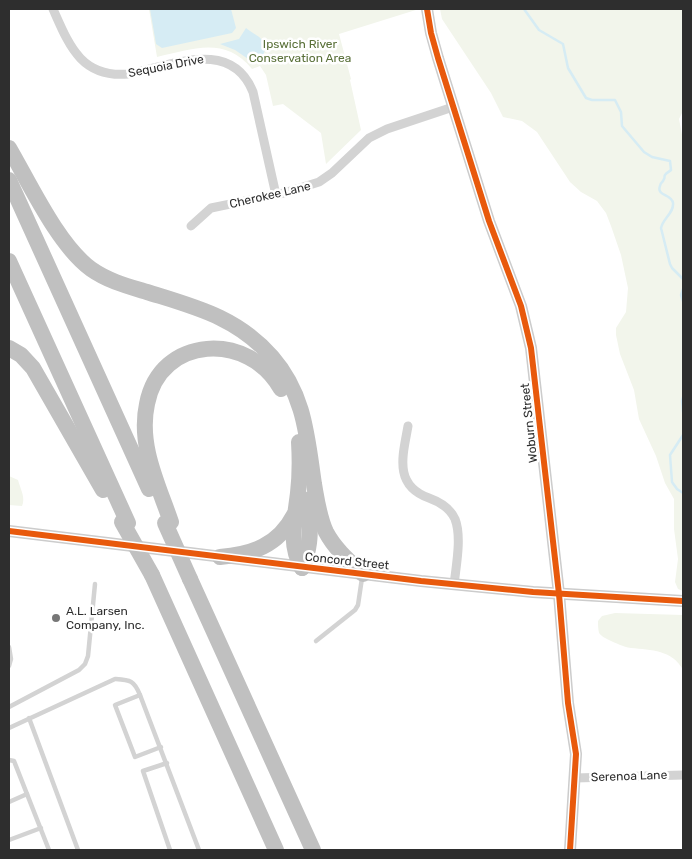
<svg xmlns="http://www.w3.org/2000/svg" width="692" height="859" font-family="Rubik,sans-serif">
  <rect width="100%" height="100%" fill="#fff"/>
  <g fill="#f2f5eb">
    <path d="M 149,9 L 419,9 L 339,34 L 351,79 L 350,80 L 361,130 L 326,164 L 321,133 L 283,104 L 273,106 L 266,75 L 260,66 L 252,69 C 225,36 193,49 157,57 Z"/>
    <path d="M 440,9 L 683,9 L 683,111 L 679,119 L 683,140 L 683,591 L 678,589 L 675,582 L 678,559 L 674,529 L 674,499 L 665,483 L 656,456 L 639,419 L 634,390 L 620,354 L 616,335 L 616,328 L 626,312 L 628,288 L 621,255 L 611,226 L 606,213 L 597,201 L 581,192 L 570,182 L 537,132 L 522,121 L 503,117 L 491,93 L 442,19 Z"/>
    <path d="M 9,476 L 18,480 C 20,488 26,498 22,506 L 9,505 Z"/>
    <path d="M 615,613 L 683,615 L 683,670 C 673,650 651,650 631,648 C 623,647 616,643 609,640 C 605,638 601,636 599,633 C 598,629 598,624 598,621 L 602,616 Z"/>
  </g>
  <g fill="#d6ecf4">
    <path d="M 150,9 L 231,9 L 236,28 L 232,33 L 162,48 L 156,44 Z"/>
    <path d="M 246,28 C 254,35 269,39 264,53 C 263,57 262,60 258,63 L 254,63 L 235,50 L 220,44 L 239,39 Z"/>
  </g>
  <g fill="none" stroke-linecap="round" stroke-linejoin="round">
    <g stroke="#d6ecf4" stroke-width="2.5">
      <path d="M 524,9 L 539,30 L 563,44 L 568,68 L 586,98 L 592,100 L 615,100 L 621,112 L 622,126 L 644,152 L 652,157 L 670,161 L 671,170 C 669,172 666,173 665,175 C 664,176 665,178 664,179 C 662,184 661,181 660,186 C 656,196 672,194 673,203 C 674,213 663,218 661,228 L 670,264 L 672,268 L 683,279"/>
      <path d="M 683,289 L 681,295 L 683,301"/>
      <path d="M 683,397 L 682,401 L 683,412"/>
      <path d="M 683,435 L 670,455 L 672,482 L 677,489 L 683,493"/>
    </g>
    <g stroke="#d3d3d3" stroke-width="4.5">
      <path d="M 316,641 L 355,610 L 358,605 L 362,578"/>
      <path d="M 9,647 L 11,659 L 9,666"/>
      <path d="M 140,695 L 115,705 L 135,757 L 161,747"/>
      <path d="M 9,707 L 79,670 L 85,664 L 88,656 L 95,584"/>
      <path d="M 29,718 L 78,850"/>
      <path d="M 9,728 L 115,679 C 130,680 134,680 140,695 L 199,850"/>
      <path d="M 9,760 L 14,761 L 49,850"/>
      <path d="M 167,763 L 143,771 L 170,850"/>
      <path d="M 9,802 L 27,794"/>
      <path d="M 9,840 L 41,828"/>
    </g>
    <g stroke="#d3d3d3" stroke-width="9">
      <path d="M 53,9 C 69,45 81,78 128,74 C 171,66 231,37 253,92 L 276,195"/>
      <path d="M 191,226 L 211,208 L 284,193 L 319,182 L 332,173 L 369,138 L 387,129 L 453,107"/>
      <path d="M 408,426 C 403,455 393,485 429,498 C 440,502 450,508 455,519 C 462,537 456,566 454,585"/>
      <path d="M 575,778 L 683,775"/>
    </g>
    <g stroke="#ccc" stroke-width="12">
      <path d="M 427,9 L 431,33 L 438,58 L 489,221 L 521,306 L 531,348 L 559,594 L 568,703 L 576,754 L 570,850"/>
      <path d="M 9,531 L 421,581 L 533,592 L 683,601"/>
    </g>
    <g stroke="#c0c0c0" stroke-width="16">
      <path d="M 9,148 C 30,184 58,245 91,269 C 108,281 127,286 147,292 C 195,307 237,317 272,357 C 305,395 307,437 314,484 C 317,501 319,517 326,532 C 335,549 349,561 363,574"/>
      <path d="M 9,180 L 149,489"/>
      <path d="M 9,261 L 128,523"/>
      <path d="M 9,348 L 21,355 L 33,368 L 103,490"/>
      <path d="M 299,442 C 300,459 300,476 298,493 C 295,519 288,544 302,568"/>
      <path d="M 171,522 C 158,484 138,445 147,404 C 160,335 249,331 281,389"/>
      <path d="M 220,557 C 252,554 278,546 294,515"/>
      <path d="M 302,568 C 313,543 309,526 310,499"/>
      <path d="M 152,575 L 276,850"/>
      <path d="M 190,579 L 313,850"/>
    </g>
    <g stroke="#c0c0c0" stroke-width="16">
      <path d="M 122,522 L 152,575"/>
      <path d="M 165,523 L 190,579"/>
    </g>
    <g stroke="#fff" stroke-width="9">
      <g id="cycleway">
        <path d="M 427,9 L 431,33 L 438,58 L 489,221 L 521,306 L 531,348 L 559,594 L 568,703 L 576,754 L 570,850"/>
        <path d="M 9,531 L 421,581 L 533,592 L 683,601"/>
      </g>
    </g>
    <use href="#cycleway" stroke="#e8590c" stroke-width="6"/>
  </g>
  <circle fill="#777" stroke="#fff" stroke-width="2" cx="56" cy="618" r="5"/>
  <g text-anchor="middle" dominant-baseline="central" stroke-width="5" stroke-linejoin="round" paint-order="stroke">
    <g font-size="12" fill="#586f37" stroke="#fff">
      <text x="300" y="44">Ipswich River<tspan x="300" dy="14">Conservation Area</tspan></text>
    </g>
    <g font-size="12" fill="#2e2e2e" stroke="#fff">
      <text transform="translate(166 66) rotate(-11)">Sequoia Drive</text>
      <text transform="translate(270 195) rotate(-13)">Cherokee Lane</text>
      <text transform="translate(529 423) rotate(-96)">Woburn Street</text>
      <text transform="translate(347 561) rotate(6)">Concord Street</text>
      <text transform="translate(629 776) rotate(-2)">Serenoa Lane</text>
    </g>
    <g font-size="12" fill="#2e2e2e" stroke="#fff" text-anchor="start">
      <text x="66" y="611">A.L. Larsen<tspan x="66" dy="14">Company, Inc.</tspan></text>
    </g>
  </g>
  <rect width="692" height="859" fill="none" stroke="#2e2e2e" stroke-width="20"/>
</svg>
